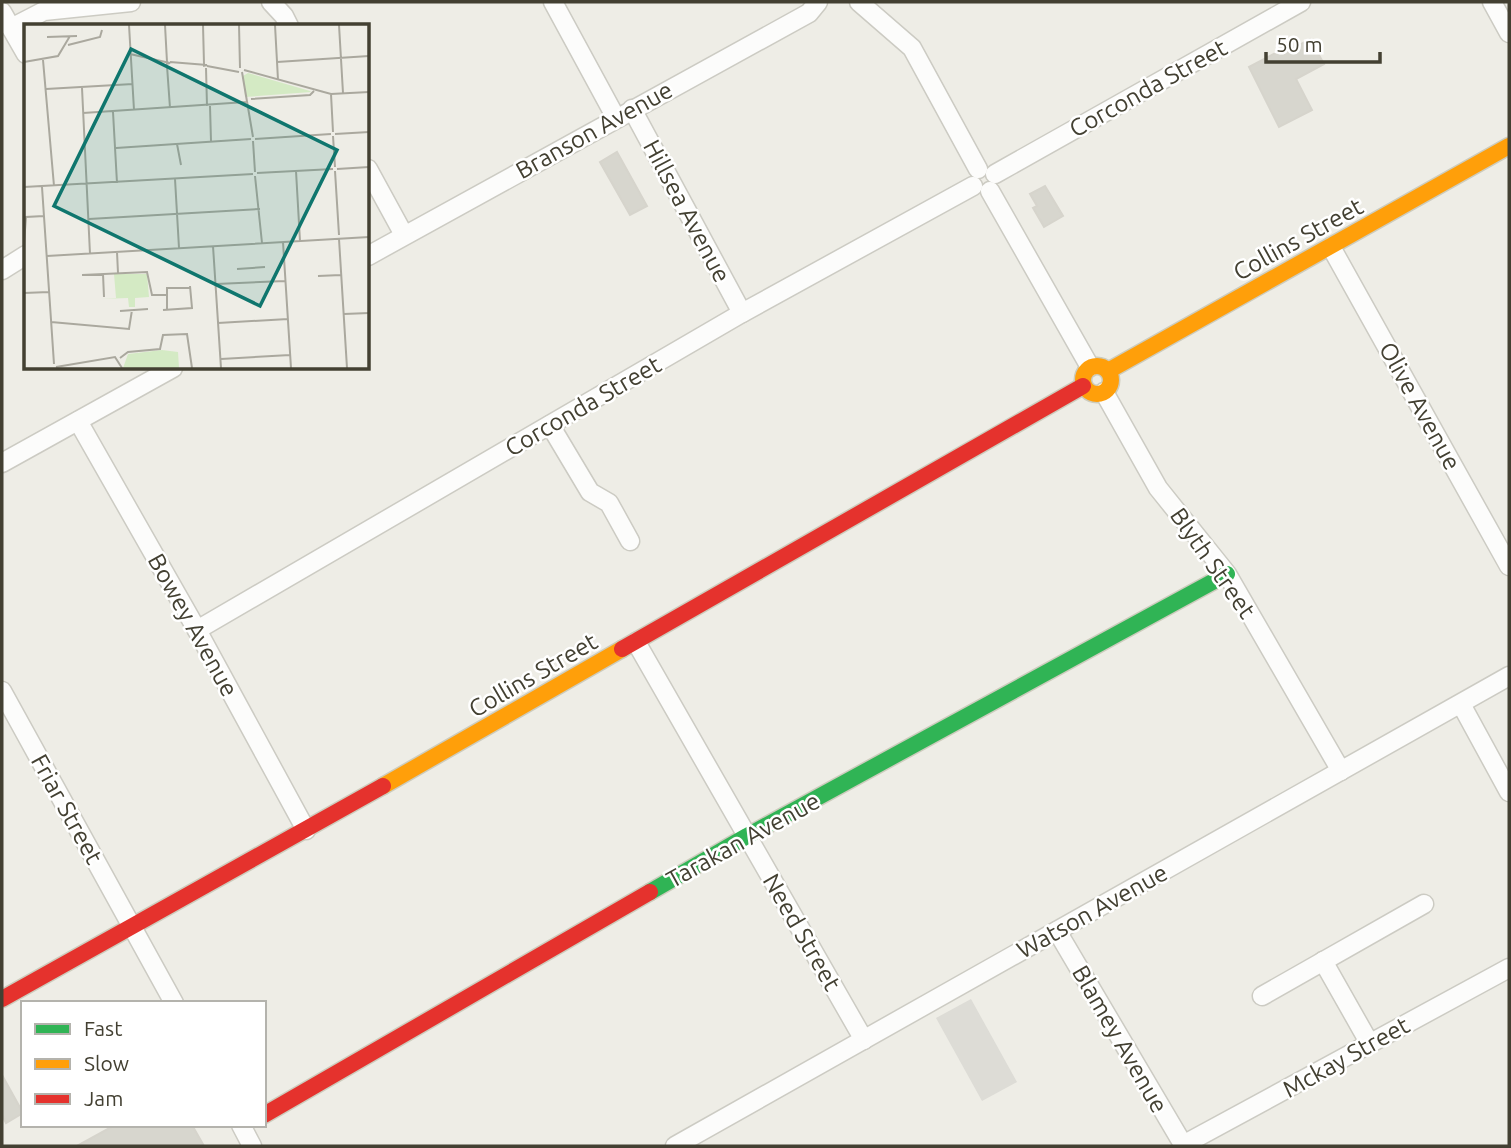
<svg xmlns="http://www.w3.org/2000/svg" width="1511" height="1148" font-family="Ubuntu,sans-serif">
  <rect width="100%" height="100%" fill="#eeede6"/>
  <path fill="#dddcd6" d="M 971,999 L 1017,1082 L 982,1101 L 936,1018 Z"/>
  <g fill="#d7d6ce" stroke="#d6d4cc" stroke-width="2">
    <path d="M 1310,39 L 1324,64 L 1296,79 L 1312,110 L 1279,127 L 1249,67 L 1281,50 L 1283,54 Z"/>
    <path d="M 617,152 L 647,206 L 630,215 L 600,162 Z"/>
    <path d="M 1045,186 L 1063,216 L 1044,227 L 1033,208 L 1037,206 L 1030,194 Z"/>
    <path d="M 2,1075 L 23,1113 L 6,1123 L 2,1115 Z"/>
    <path d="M 115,1125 L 192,1125 L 204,1146 L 77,1146 Z"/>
  </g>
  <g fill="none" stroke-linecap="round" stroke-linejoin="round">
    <g stroke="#cccbc3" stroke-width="21">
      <g id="street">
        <path d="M 271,2 L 284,16 L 289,26"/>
        <path d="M 553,2 L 616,118"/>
        <path d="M 859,2 L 912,48 L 978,169"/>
        <path d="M 1492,2 L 1509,33"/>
        <path d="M 2,12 L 26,54"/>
        <path d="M 11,28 L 44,11 L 131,2"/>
        <path d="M 632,109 L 742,313"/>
        <path d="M 368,169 L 404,235"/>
        <path d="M 995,174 L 1301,2"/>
        <path d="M 990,191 L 1090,367"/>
        <path d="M 1331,247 L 1509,566"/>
        <path d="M 368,256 L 809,13 L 818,2"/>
        <path d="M 2,270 L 26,255"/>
        <path d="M 1104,392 L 1158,488 L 1227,574 L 1341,771"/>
        <path d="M 78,421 L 197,630 L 306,830"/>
        <path d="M 550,425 L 590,492 L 609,503 L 630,541"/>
        <path d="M 2,463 L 173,368"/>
        <path d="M 197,630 L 742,313 L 973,186"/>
        <path d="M 636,642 L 864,1040"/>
        <path d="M 2,691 L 174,1003"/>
        <path d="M 1461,704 L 1509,792"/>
        <path d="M 1057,931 L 1184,1146"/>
        <path d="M 1323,961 L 1370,1044"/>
        <path d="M 1262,996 L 1424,904"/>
        <path d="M 241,1125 L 252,1146"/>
        <path d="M 1183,1145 L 1509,968"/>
        <path d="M 675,1146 L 1509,676"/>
      </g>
    </g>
    <g stroke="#cdccbd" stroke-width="19">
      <path id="fast" d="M 650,892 L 747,836 L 1227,574"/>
    </g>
    <g stroke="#cdccbd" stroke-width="19">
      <g id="slow">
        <circle cx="1097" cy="380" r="14"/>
        <path d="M 1108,371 L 1509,146"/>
        <path d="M 383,786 L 622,649"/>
      </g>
    </g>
    <g stroke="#cdccbd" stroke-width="19">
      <g id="jam">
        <path d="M 622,649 L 1083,386"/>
        <path d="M 2,999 L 383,786"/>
        <path d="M 264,1115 L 650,892"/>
      </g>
    </g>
    <use href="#street" stroke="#fcfcfb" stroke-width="18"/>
    <use href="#fast" stroke="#30b455" stroke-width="16"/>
    <use href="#slow" stroke="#ff9f0a" stroke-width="16"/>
    <use href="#jam" stroke="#e5322d" stroke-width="16"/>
  </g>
  <g text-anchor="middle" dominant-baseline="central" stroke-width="5" stroke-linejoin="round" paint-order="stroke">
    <g font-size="24" fill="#434032" stroke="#fff">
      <text transform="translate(1148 88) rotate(-29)">Corconda Street</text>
      <text transform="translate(594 130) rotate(-29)">Branson Avenue</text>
      <text transform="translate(687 211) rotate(62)">Hillsea Avenue</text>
      <text transform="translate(1298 239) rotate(-29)">Collins Street</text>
      <text transform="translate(583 406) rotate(-30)">Corconda Street</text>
      <text transform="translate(1420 406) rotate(61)">Olive Avenue</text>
      <text transform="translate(1213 563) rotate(55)">Blyth Street</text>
      <text transform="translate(193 625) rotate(61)">Bowey Avenue</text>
      <text transform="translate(533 675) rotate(-30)">Collins Street</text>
      <text transform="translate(67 809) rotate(61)">Friar Street</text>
      <text transform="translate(743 840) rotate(-29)">Tarakan Avenue</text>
      <text transform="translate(1092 911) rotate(-29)">Watson Avenue</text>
      <text transform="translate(802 932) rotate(60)">Need Street</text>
      <text transform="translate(1120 1039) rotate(60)">Blamey Avenue</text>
      <text transform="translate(1346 1057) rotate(-29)">Mckay Street</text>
    </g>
  </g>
  <g transform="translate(24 24)">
    <rect width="345" height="345" fill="#eeede6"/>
    <path d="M 224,49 L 286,67 L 287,68 L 221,73 L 219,52 ZM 90,250 L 123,250 L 125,273 L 111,274 L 111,283 L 105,283 L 104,274 L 77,275 L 92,274 ZM 138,326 L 154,328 L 155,344 L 99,344 L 104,330 Z" fill="#d4eac4"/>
    <path fill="none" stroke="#aaa89e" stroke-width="2" d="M 105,1 L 110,86M 141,1 L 143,38M 179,1 L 180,40M 215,1 L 216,44M 251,1 L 254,56M 315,1 L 319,69M 23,13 L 53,12M 44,21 L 76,13 L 78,6M 106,30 L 146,39 L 142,40M 19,36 L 30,162M 0,38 L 34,32 L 46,12M 146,38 L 183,41 L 179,42M 253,38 L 345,32M 143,42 L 146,84M 183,42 L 215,48M 182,44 L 183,82M 220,46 L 307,70 L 345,68M 218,48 L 229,113M 58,64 L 66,230M 22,65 L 109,60M 307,70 L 309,108M 227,75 L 286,71 L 290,67M 186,82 L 187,117M 89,88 L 93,159M 59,89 L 222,78M 311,110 L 345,108M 309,112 L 311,143M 231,115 L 307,110M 229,117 L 231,148M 153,120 L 157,141M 92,124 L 227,115M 313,145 L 345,143M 272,147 L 276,217M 311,147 L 315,211M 233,149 L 309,145M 231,152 L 238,219M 151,155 L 155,224M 0,163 L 229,150M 18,163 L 30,340M 65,195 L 236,185M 315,215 L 323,344M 259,218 L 267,344M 0,219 L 2,193 L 20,192M 189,222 L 197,344M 93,228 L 94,249M 23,232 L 345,213M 213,245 L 241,243M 79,250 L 80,273M 58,251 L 123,248 L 128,271 L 142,271M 294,252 L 317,251M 192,260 L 261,257M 0,269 L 25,268M 139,286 L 168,284 L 166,262M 143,286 L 143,264 L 166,264M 96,287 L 124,285M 320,290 L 345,289M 27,298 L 105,305 L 108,286M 194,299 L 264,295M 96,334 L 104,328 L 136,325 L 139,311 L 163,310 L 168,344M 197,335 L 266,331M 32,343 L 91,333 L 98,344"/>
    <path fill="#0f766e" fill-opacity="0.15" stroke="#0f766e" stroke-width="3.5" d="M 107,25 L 313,126 L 236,282 L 30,182 Z"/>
    <rect width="345" height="345" fill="none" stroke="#434032" stroke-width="3.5"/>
  </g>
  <rect width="1511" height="1148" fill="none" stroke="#434032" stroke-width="7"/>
  <rect x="21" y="1001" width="245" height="126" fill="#ffffff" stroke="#b4b3ad" stroke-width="2"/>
  <rect x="35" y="1024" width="35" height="10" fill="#30b455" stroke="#b4b3ad" stroke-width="2"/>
  <text x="84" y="1036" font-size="21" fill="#434032">Fast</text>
  <rect x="35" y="1059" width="35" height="10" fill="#ff9f0a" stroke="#b4b3ad" stroke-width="2"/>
  <text x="84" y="1071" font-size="21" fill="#434032">Slow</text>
  <rect x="35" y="1094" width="35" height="10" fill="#e5322d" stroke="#b4b3ad" stroke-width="2"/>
  <text x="84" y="1106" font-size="21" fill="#434032">Jam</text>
  <path d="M1266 52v10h114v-10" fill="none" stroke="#434032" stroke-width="3.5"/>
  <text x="1276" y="52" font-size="21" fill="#434032" stroke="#ffffff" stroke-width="5" paint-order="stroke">50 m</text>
</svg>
